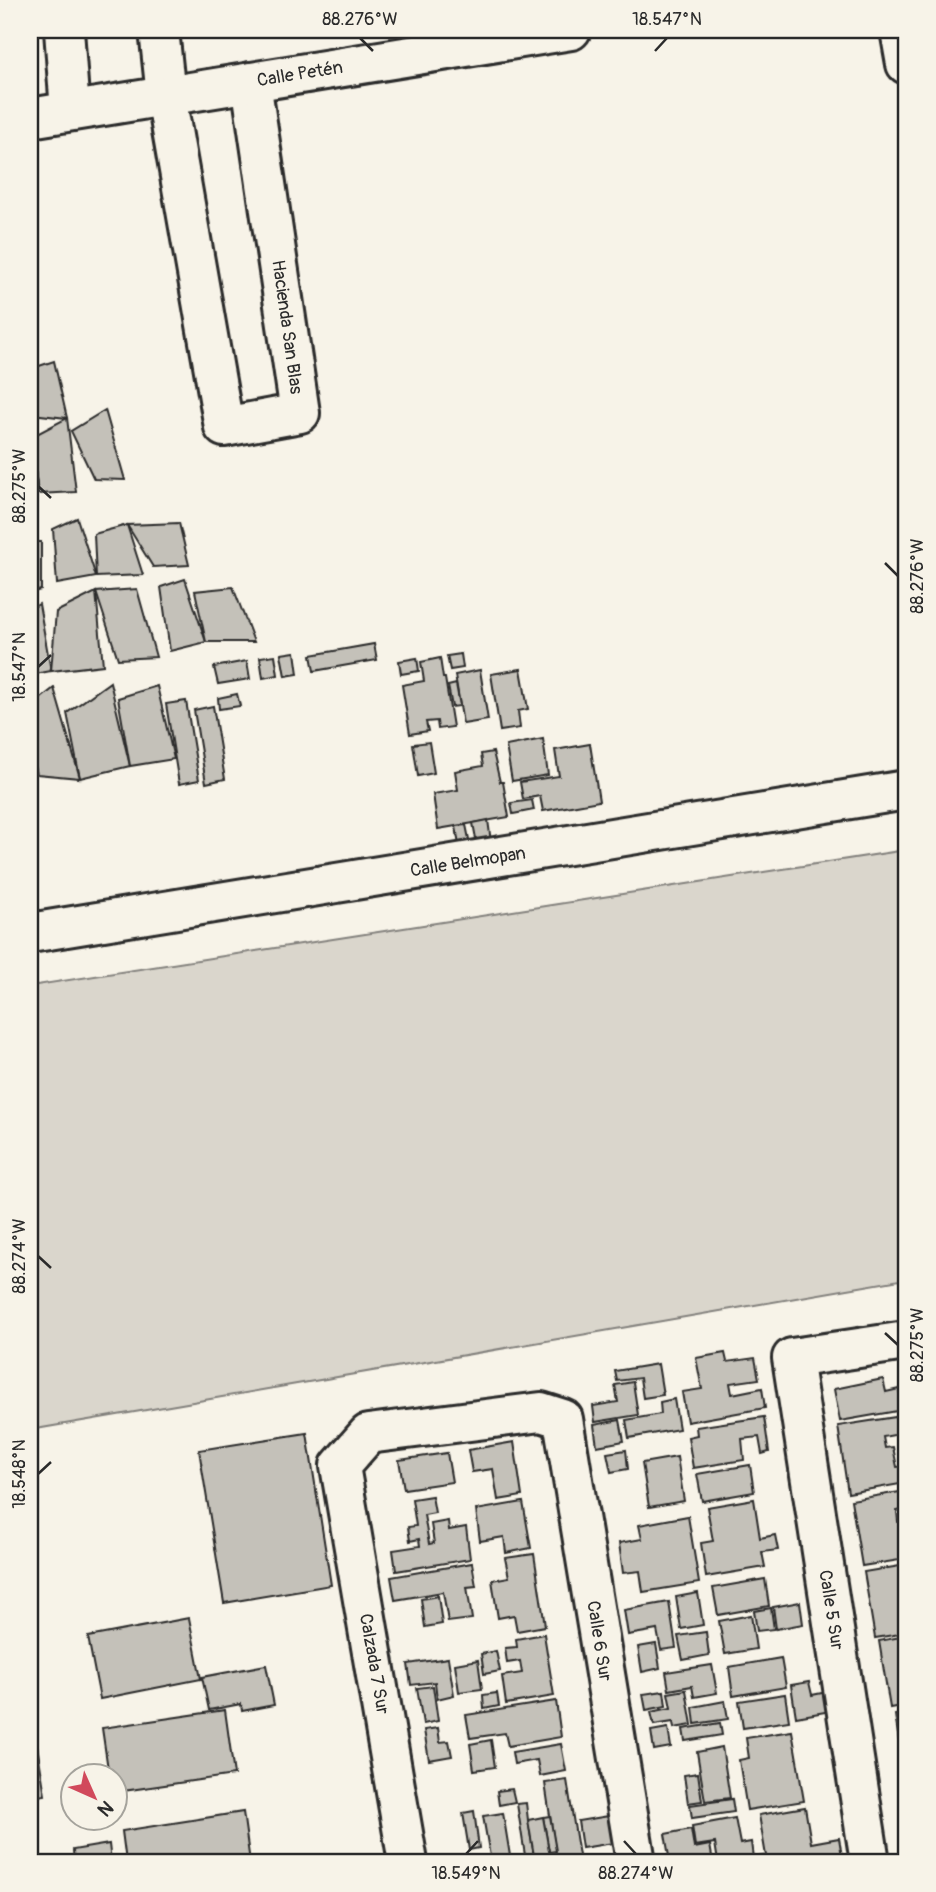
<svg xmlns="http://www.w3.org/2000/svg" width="936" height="1892" font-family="Pangolin,sans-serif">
  <rect width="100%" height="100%" fill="#f7f3e8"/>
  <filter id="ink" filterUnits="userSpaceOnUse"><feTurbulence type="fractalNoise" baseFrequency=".0143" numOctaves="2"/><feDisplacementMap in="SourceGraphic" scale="14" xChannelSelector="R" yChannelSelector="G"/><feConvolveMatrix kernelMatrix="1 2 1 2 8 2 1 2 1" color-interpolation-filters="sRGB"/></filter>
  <g filter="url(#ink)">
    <path fill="#dad6cc" stroke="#82807c" stroke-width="2" d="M 906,850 L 906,1279 L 30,1430 L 30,986 Z"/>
    <g fill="#c4c1b9" stroke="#2b2b2b" stroke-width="2">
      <path d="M 54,361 L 67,418 L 32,414 L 30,408 L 30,369 Z"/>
      <path d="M 105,410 L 125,480 L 94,479 L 71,431 Z"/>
      <path d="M 67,418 L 76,492 L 38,494 L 31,437 Z"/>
      <path d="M 30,437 L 31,437 L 38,494 L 30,495 Z"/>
      <path d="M 77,518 L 96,577 L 57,584 L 53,529 Z"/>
      <path d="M 179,523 L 189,565 L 153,567 L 127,525 Z"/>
      <path d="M 127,525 L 143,575 L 96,577 L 94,534 Z"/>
      <path d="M 30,542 L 41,542 L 41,590 L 30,593 Z"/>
      <path d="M 185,579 L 206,642 L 170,651 L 161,587 Z"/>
      <path d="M 233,587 L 254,642 L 206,642 L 195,591 Z"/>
      <path d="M 137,589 L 156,657 L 118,659 L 96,592 Z"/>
      <path d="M 96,592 L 103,665 L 51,671 L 56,612 Z"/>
      <path d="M 39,604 L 51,671 L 30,675 L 30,609 Z"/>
      <path d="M 374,644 L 377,660 L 314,671 L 311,655 Z"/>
      <path d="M 295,652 L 298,674 L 285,676 L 281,654 Z"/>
      <path d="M 461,654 L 463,668 L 450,670 L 447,656 Z"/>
      <path d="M 275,655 L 278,675 L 263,678 L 260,657 Z"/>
      <path d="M 417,658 L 419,671 L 401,674 L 399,661 Z"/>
      <path d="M 440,658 L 443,678 L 445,678 L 453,727 L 438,729 L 437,721 L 426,722 L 428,731 L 410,734 L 402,685 L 424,681 L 421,662 Z"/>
      <path d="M 247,661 L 250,679 L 218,684 L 214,667 Z"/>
      <path d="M 521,669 L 528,709 L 518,711 L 520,728 L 500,731 L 491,674 Z"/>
      <path d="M 480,670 L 488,720 L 463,724 L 455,675 Z"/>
      <path d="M 110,682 L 130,766 L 80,778 L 67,713 Z"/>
      <path d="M 456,684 L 460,706 L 452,707 L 448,686 Z"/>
      <path d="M 157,686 L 174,759 L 130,766 L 118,698 Z"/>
      <path d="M 54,688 L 80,778 L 37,774 L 30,747 L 30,707 Z"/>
      <path d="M 237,694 L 240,706 L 219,709 L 218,698 Z"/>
      <path d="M 186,701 L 199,780 L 179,784 L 166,704 Z"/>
      <path d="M 213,706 L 225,779 L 206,783 L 194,710 Z"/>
      <path d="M 543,739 L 548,775 L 512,781 L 506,746 Z"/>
      <path d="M 429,742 L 434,773 L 418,776 L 413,744 Z"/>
      <path d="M 590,744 L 599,801 L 543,811 L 540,796 L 523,799 L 520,782 L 559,776 L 555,750 Z"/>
      <path d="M 493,752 L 500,782 L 503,782 L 509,817 L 438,829 L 433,794 L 458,790 L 455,771 L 483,766 L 481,754 Z"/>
      <path d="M 532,800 L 534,810 L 513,814 L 511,803 Z"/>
      <path d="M 488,820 L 491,842 L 477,844 L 473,823 Z"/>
      <path d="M 466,825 L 470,844 L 459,846 L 456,826 Z"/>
      <path d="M 725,1353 L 727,1362 L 755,1358 L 759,1379 L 730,1383 L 732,1394 L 762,1388 L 765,1408 L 687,1422 L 682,1392 L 702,1389 L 696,1358 Z"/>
      <path d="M 658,1364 L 663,1395 L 643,1398 L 640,1378 L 617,1381 L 615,1371 Z"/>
      <path d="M 883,1379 L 886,1392 L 899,1389 L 903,1410 L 840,1421 L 834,1389 Z"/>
      <path d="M 633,1382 L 638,1415 L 595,1422 L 593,1406 L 618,1402 L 615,1385 Z"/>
      <path d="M 674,1399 L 679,1429 L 629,1438 L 626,1420 L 661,1414 L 660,1402 Z"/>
      <path d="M 902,1416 L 905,1433 L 883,1437 L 885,1448 L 893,1447 L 897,1467 L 906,1466 L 906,1483 L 848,1493 L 838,1426 Z"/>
      <path d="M 764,1417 L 769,1452 L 762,1454 L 759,1437 L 742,1439 L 744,1460 L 693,1468 L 688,1437 L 697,1435 L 696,1427 Z"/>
      <path d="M 620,1420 L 624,1441 L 597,1446 L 594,1425 Z"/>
      <path d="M 307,1433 L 331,1585 L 224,1603 L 199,1450 Z"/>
      <path d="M 514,1442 L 522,1496 L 498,1500 L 493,1469 L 472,1472 L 468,1450 Z"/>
      <path d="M 626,1450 L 628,1469 L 611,1472 L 607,1453 Z"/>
      <path d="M 447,1453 L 452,1482 L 404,1489 L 399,1460 Z"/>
      <path d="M 677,1457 L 684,1501 L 649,1507 L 642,1463 Z"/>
      <path d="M 750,1465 L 754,1492 L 702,1501 L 697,1474 Z"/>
      <path d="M 906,1491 L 906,1509 L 897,1511 L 898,1522 L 906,1521 L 906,1559 L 862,1566 L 851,1500 Z"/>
      <path d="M 432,1496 L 435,1513 L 424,1515 L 429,1544 L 434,1543 L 431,1524 L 448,1521 L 449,1530 L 466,1527 L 470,1559 L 396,1571 L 393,1550 L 420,1546 L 419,1539 L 410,1541 L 408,1527 L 416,1526 L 412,1499 Z"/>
      <path d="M 754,1499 L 760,1538 L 775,1535 L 778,1550 L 762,1552 L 765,1567 L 706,1577 L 701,1543 L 713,1541 L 707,1507 Z"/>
      <path d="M 523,1502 L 531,1548 L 506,1553 L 504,1537 L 480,1541 L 476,1510 Z"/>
      <path d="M 688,1516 L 699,1583 L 643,1592 L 640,1571 L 623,1573 L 619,1543 L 642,1539 L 639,1525 Z"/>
      <path d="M 534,1554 L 545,1626 L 517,1631 L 514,1615 L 498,1618 L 492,1580 L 509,1577 L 505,1558 Z"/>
      <path d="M 472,1563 L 476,1586 L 467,1587 L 472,1619 L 448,1622 L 443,1592 L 395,1600 L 391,1577 Z"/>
      <path d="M 906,1565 L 906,1633 L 875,1638 L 864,1572 Z"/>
      <path d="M 765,1579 L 769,1606 L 718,1615 L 713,1588 Z"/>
      <path d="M 698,1593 L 703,1625 L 681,1629 L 676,1597 Z"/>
      <path d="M 438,1596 L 442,1624 L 425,1627 L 421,1599 Z"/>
      <path d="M 669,1602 L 676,1648 L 661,1650 L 657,1630 L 628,1635 L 624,1610 Z"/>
      <path d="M 800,1602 L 803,1624 L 776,1629 L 773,1607 Z"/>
      <path d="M 771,1608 L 774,1629 L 757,1631 L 754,1611 Z"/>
      <path d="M 751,1615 L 756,1649 L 725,1654 L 719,1621 Z"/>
      <path d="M 189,1618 L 201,1679 L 100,1699 L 88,1637 Z"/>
      <path d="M 706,1632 L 709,1655 L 683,1660 L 678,1636 Z"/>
      <path d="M 544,1634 L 554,1696 L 506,1704 L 502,1676 L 522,1673 L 520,1661 L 507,1663 L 505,1648 L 517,1647 L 516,1639 Z"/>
      <path d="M 906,1636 L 906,1705 L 890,1708 L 879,1641 Z"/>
      <path d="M 656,1644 L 660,1668 L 642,1672 L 638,1647 Z"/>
      <path d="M 496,1651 L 500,1671 L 484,1674 L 481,1654 Z"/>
      <path d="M 448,1658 L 454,1695 L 437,1699 L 435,1682 L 411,1685 L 408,1664 Z"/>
      <path d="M 781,1658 L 786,1687 L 733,1696 L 729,1667 Z"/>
      <path d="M 478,1660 L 482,1689 L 459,1692 L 455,1664 Z"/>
      <path d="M 266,1665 L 274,1705 L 242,1711 L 241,1704 L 209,1710 L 202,1677 Z"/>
      <path d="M 712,1665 L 717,1693 L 694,1697 L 692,1686 L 669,1690 L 666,1672 Z"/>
      <path d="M 809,1682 L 812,1695 L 827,1692 L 831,1711 L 796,1717 L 791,1685 Z"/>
      <path d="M 433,1686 L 438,1721 L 423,1724 L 417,1688 Z"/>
      <path d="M 686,1690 L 692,1725 L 674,1728 L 673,1722 L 654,1725 L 651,1712 L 671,1708 L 668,1693 Z"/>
      <path d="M 664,1691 L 666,1706 L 646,1710 L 643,1694 Z"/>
      <path d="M 497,1693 L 499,1706 L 484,1709 L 483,1695 Z"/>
      <path d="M 785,1694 L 789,1721 L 743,1728 L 739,1701 Z"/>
      <path d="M 556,1701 L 561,1737 L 508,1746 L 505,1733 L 470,1738 L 466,1715 Z"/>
      <path d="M 725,1701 L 728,1719 L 695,1724 L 693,1707 Z"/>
      <path d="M 30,1702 L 45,1795 L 30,1797 Z"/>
      <path d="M 225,1710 L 234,1775 L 116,1792 L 116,1776 L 109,1776 L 102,1728 Z"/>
      <path d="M 906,1713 L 906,1781 L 905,1781 L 895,1715 Z"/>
      <path d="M 720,1723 L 722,1735 L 685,1741 L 683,1729 Z"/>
      <path d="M 438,1728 L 440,1742 L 449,1741 L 452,1756 L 429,1760 L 424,1730 Z"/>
      <path d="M 668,1728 L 671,1747 L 654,1750 L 651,1731 Z"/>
      <path d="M 792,1731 L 804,1801 L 747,1810 L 739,1760 L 749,1758 L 746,1738 Z"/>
      <path d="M 491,1740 L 495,1767 L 474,1770 L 470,1744 Z"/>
      <path d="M 561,1744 L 566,1771 L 540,1776 L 537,1760 L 514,1764 L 512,1752 Z"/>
      <path d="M 722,1747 L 730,1798 L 705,1801 L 697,1752 Z"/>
      <path d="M 698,1773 L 702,1801 L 688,1803 L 684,1775 Z"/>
      <path d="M 567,1780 L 580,1862 L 557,1862 L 545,1783 Z"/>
      <path d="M 512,1789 L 515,1802 L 499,1805 L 497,1791 Z"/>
      <path d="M 732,1799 L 734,1812 L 692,1818 L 690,1805 Z"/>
      <path d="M 526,1803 L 528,1820 L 535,1862 L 526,1862 L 517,1804 Z"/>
      <path d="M 805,1807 L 811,1843 L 839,1838 L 843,1862 L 767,1862 L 759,1815 Z"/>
      <path d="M 474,1811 L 479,1848 L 469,1850 L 463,1813 Z"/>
      <path d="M 243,1812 L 250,1862 L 126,1862 L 122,1831 Z"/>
      <path d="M 503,1813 L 511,1862 L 491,1862 L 483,1816 Z"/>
      <path d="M 550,1816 L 556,1851 L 549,1852 L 543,1817 Z"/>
      <path d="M 609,1816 L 613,1843 L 582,1848 L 578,1821 Z"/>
      <path d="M 543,1817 L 551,1862 L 535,1862 L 528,1820 Z"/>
      <path d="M 735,1818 L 740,1844 L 751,1842 L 753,1858 L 763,1856 L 764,1862 L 718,1862 L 715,1843 L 695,1846 L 692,1826 Z"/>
      <path d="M 691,1829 L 694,1848 L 710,1845 L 713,1862 L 670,1862 L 665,1834 Z"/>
      <path d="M 109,1844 L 111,1862 L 74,1862 L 73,1850 Z"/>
    </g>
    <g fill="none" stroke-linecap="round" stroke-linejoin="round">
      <g stroke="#2b2b2b" stroke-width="44">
        <g id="street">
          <path d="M 64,30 L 70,111"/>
          <path d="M 159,30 L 166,96 L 224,427 L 300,413 L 251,82"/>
          <path d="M 900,30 L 906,64"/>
          <path d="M 30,118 L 571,30"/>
          <path d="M 30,933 L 906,790"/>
          <path d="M 408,1862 L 340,1466 L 368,1434 L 541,1412 L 563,1419 L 636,1862"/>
          <path d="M 870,1862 L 792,1358 L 906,1341"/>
        </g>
      </g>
      <use href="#street" stroke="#f7f3e8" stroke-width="38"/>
    </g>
  </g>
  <path fill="none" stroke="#2b2b2b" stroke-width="2.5" d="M 360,38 L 373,51M 655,51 L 667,38M 38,486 L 51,498M 885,563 L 898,576M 38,667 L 51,655M 38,1256 L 51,1268M 885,1333 L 898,1345M 38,1474 L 51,1462M 624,1841 L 636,1854M 466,1854 L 478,1841"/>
  <g text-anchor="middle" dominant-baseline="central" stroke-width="5" stroke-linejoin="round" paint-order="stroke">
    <g font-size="18" fill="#2b2b2b" stroke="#f7f3e8">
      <text transform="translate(300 74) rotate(-9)">Calle Petén</text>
      <text transform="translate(287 327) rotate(82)">Hacienda San Blas</text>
      <text transform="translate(468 862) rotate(-9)">Calle Belmopan</text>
      <text transform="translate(831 1610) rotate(81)">Calle 5 Sur</text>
      <text transform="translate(599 1641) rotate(81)">Calle 6 Sur</text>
      <text transform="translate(374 1664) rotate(80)">Calzada 7 Sur</text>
    </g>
  </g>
  <rect width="936" height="1892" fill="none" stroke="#f7f3e8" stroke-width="77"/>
  <g transform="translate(94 1797) rotate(135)"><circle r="33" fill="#f7f3e8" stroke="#a5a39c" stroke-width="2"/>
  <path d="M0-5L12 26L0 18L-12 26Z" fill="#d1495b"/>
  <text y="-10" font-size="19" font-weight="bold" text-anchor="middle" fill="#2b2b2b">N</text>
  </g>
  <rect x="38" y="38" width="860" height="1816" fill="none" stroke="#2b2b2b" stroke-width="2.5"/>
  <g font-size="18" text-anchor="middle" fill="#2b2b2b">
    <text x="360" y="25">88.276°W</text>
    <text x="667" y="25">18.547°N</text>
    <text transform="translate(19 486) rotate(-90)" y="6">88.275°W</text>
    <text transform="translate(917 576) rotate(-90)" y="6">88.276°W</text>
    <text transform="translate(19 667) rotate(-90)" y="6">18.547°N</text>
    <text transform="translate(19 1256) rotate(-90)" y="6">88.274°W</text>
    <text transform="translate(917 1345) rotate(-90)" y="6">88.275°W</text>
    <text transform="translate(19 1474) rotate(-90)" y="6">18.548°N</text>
    <text x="466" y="1879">18.549°N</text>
    <text x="636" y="1879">88.274°W</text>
  </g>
</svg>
